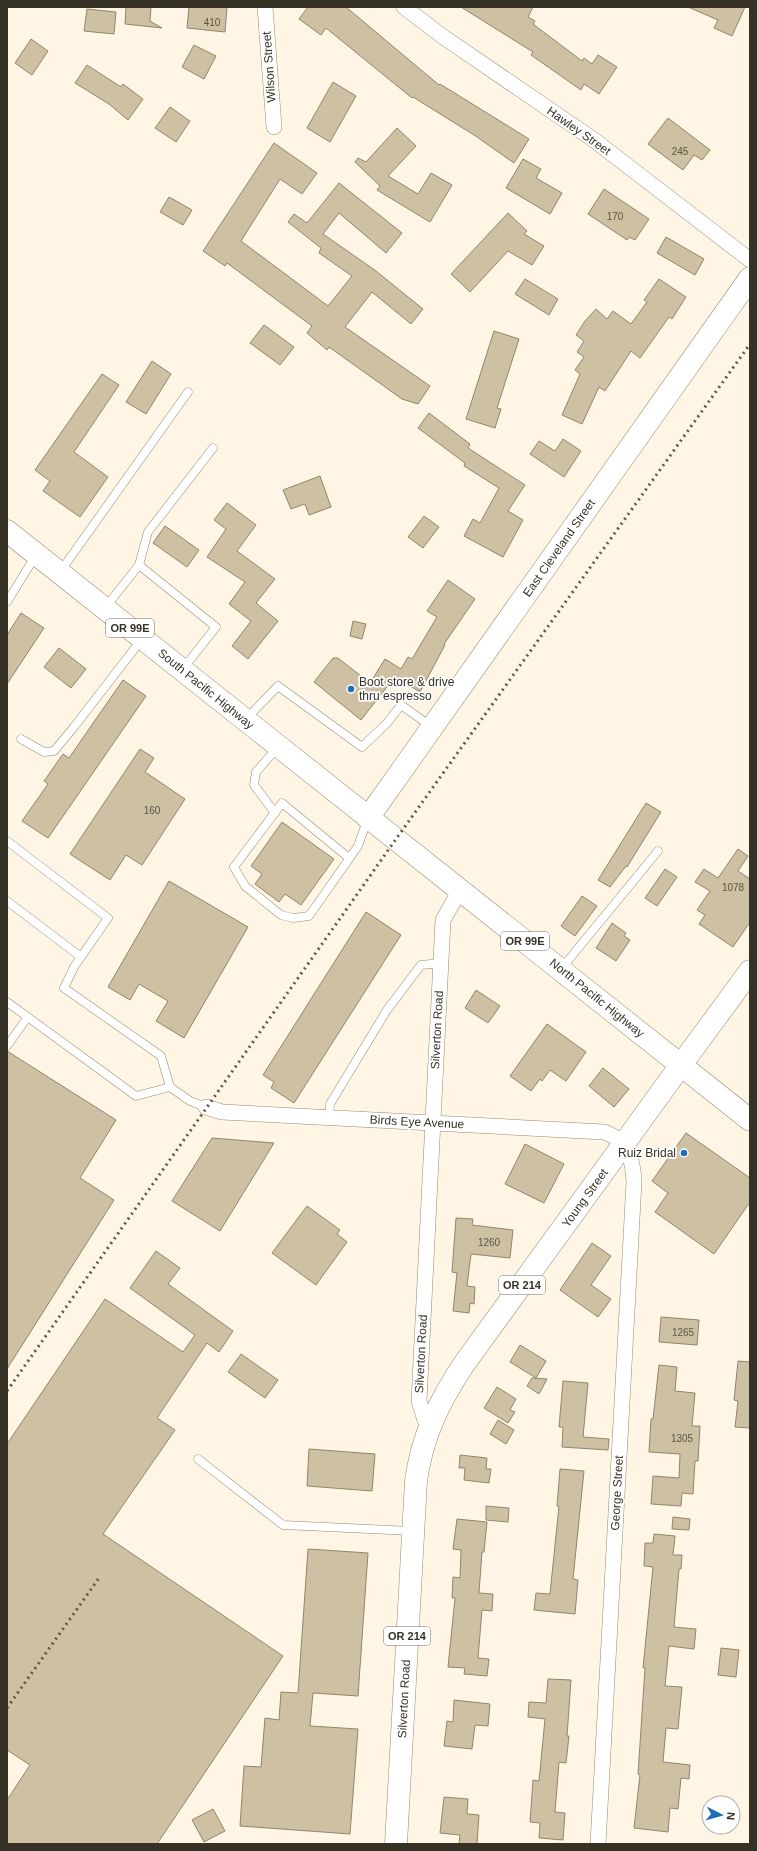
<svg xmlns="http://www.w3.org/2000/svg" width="757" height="1851" font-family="Arial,sans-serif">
  <rect width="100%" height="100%" fill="#fef5e4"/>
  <g fill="#cdc0a3" stroke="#92856a">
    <path d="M 126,7 L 151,7 L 150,21 L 162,28 L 125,24 Z"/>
    <path d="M 189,7 L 227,7 L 225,32 L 187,28 Z"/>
    <path d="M 308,7 L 346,7 L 439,85 L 440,84 L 529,139 L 514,163 L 474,135 L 413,97 L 412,98 L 326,28 L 321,35 L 299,19 Z"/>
    <path d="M 461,7 L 533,7 L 528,17 L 535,21 L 533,24 L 582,61 L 584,58 L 592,64 L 598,55 L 617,67 L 599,94 L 584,84 L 581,90 L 531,55 L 533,52 Z"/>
    <path d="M 688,7 L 745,7 L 732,36 L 714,28 L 718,20 Z"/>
    <path d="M 87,9 L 116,12 L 114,34 L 84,31 Z"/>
    <path d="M 31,39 L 48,51 L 32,75 L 15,63 Z"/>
    <path d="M 194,45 L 216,56 L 204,79 L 182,67 Z"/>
    <path d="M 87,65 L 121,87 L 123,84 L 143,99 L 128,120 L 109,104 L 75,83 Z"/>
    <path d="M 333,82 L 356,96 L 330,142 L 307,128 Z"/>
    <path d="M 170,107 L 190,121 L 176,142 L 155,128 Z"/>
    <path d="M 668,118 L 710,150 L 702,160 L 694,155 L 683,170 L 648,144 Z"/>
    <path d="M 397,128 L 416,146 L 388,176 L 418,194 L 431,173 L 452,185 L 430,222 L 377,190 L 380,186 L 355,162 L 358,158 L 366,162 Z"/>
    <path d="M 274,143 L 317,173 L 302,194 L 280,179 L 241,241 L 328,306 L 352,276 L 319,253 L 321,248 L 288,222 L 294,214 L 307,223 L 339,183 L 402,233 L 386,253 L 339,213 L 323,234 L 376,271 L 423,309 L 411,324 L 372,292 L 345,327 L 430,386 L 418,404 L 402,399 L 329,347 L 327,350 L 307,333 L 312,326 L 227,263 L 225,266 L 203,251 Z"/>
    <path d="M 523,159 L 541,169 L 536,178 L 562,193 L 550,214 L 506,188 Z"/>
    <path d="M 604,189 L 649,219 L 635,240 L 629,237 L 627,240 L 588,214 Z"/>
    <path d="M 169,197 L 192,210 L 183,225 L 160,212 Z"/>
    <path d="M 508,213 L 527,231 L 524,234 L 544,246 L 532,265 L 508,251 L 470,292 L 451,274 Z"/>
    <path d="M 666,237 L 704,259 L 695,275 L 657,253 Z"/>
    <path d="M 525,279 L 558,299 L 549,315 L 515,294 Z"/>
    <path d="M 659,279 L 686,297 L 672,319 L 669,317 L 640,358 L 631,351 L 605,391 L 599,387 L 582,424 L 562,415 L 580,374 L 575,370 L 584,357 L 577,352 L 584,341 L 576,335 L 585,321 L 596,309 L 607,319 L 613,311 L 631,324 L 647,302 L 644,300 Z"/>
    <path d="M 264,325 L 294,347 L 280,365 L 250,343 Z"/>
    <path d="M 494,331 L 519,339 L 497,408 L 501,409 L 495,428 L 466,419 Z"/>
    <path d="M 152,361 L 171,374 L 146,414 L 126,402 Z"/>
    <path d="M 102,374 L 119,385 L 74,452 L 108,477 L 80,517 L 43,491 L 50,481 L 35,470 Z"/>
    <path d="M 429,413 L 470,444 L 468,448 L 525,485 L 508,511 L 523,520 L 503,557 L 464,536 L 473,519 L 480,523 L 499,488 L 464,466 L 465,463 L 418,428 Z"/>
    <path d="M 563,439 L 581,451 L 564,477 L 530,454 L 539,441 L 555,451 Z"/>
    <path d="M 320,476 L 331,507 L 309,515 L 305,504 L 291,509 L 283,490 Z"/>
    <path d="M 227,503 L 256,525 L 237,551 L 275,579 L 256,603 L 278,621 L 248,659 L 232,646 L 251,621 L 229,604 L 245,582 L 207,557 L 226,529 L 214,520 Z"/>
    <path d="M 424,516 L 439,527 L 423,548 L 408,537 Z"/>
    <path d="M 165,526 L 199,550 L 187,567 L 153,543 Z"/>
    <path d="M 448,580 L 475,599 L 444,644 L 445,645 L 420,692 L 400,680 L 396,686 L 390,683 L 361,720 L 314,682 L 333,658 L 338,658 L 370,683 L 385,659 L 401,669 L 408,657 L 412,659 L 437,617 L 427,611 Z"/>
    <path d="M 21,613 L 44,628 L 7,684 L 7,635 Z"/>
    <path d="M 353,621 L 366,624 L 362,639 L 350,636 Z"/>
    <path d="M 59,648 L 86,669 L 71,688 L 44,667 Z"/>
    <path d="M 123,680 L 146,696 L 48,838 L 22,821 L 48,784 L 44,781 L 63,754 L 69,758 Z"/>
    <path d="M 140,749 L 154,758 L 145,772 L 185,799 L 142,865 L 126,855 L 110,880 L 70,854 Z"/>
    <path d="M 646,803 L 661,812 L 627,867 L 626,866 L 610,887 L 598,880 Z"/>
    <path d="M 282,822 L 334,859 L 301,905 L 285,894 L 279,902 L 255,884 L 262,874 L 251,866 Z"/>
    <path d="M 738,849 L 748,856 L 738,871 L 750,879 L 750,922 L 733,947 L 699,924 L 705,915 L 697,910 L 710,891 L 695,882 L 704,869 L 718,878 Z"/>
    <path d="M 665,869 L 677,877 L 657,906 L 645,898 Z"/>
    <path d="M 169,881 L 248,927 L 184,1038 L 156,1021 L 168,1001 L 139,984 L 130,1000 L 108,987 Z"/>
    <path d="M 582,896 L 597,906 L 575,936 L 561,926 Z"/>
    <path d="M 366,912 L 401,935 L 294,1103 L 271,1088 L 274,1082 L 263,1075 Z"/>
    <path d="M 612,923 L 626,933 L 624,936 L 630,940 L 616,961 L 596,948 Z"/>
    <path d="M 476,990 L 500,1006 L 488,1023 L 465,1008 Z"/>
    <path d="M 547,1024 L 586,1052 L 566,1081 L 550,1070 L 542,1081 L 540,1079 L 531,1091 L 510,1076 Z"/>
    <path d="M 7,1051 L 116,1120 L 80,1178 L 114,1200 L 7,1369 Z"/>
    <path d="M 603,1068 L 629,1089 L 614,1107 L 589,1086 Z"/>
    <path d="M 686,1133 L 750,1178 L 750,1202 L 714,1254 L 655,1212 L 668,1193 L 652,1181 Z"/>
    <path d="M 212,1138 L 274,1143 L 220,1231 L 172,1201 Z"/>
    <path d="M 525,1144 L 564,1164 L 544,1203 L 505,1184 Z"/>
    <path d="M 307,1206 L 340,1230 L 337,1234 L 347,1242 L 316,1285 L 272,1253 Z"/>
    <path d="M 456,1218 L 473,1219 L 472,1225 L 513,1230 L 510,1258 L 471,1254 L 467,1286 L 475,1287 L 474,1304 L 470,1303 L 469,1313 L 453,1311 L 457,1273 L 452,1272 Z"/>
    <path d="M 592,1243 L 611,1256 L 591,1285 L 611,1299 L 598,1317 L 560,1290 Z"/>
    <path d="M 156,1251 L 180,1268 L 168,1284 L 233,1331 L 219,1352 L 207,1343 L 157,1418 L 175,1430 L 103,1534 L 283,1656 L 157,1844 L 7,1844 L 7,1800 L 30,1765 L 7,1750 L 7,1444 L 105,1299 L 183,1352 L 195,1335 L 130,1288 Z"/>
    <path d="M 661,1317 L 699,1320 L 697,1345 L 659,1342 Z"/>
    <path d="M 520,1345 L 546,1361 L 536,1378 L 510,1362 Z"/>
    <path d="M 241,1354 L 278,1380 L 265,1398 L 228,1372 Z"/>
    <path d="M 738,1361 L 750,1362 L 750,1428 L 735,1427 L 738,1401 L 734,1400 Z"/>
    <path d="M 659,1365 L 677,1367 L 675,1391 L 695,1393 L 692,1426 L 700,1426 L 698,1461 L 695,1461 L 693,1494 L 682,1493 L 681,1506 L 651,1504 L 653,1476 L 679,1478 L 680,1454 L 649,1452 L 651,1419 L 653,1419 Z"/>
    <path d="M 532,1378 L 547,1379 L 539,1394 L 527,1386 Z"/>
    <path d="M 563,1381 L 588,1383 L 583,1437 L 609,1439 L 608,1450 L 562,1447 L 563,1427 L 559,1427 Z"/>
    <path d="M 497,1387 L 516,1399 L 510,1410 L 515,1412 L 508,1423 L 484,1408 Z"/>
    <path d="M 498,1420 L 514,1430 L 506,1444 L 490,1434 Z"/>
    <path d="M 309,1449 L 375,1454 L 372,1491 L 307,1486 Z"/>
    <path d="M 460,1455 L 487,1458 L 486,1469 L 491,1469 L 489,1483 L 464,1480 L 465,1468 L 459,1468 Z"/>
    <path d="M 560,1469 L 584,1471 L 573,1579 L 578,1580 L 575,1614 L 534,1610 L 536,1593 L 550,1594 L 559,1506 L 557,1506 Z"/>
    <path d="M 486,1506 L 509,1508 L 508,1522 L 486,1520 Z"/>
    <path d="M 673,1517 L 690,1519 L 689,1530 L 672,1529 Z"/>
    <path d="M 457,1519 L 487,1522 L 484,1552 L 482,1552 L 479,1593 L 493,1594 L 492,1611 L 482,1610 L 478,1658 L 489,1659 L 487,1676 L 464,1674 L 465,1668 L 448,1667 L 455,1598 L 452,1598 L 453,1577 L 460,1578 L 461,1550 L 453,1549 Z"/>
    <path d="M 654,1534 L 675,1536 L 673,1555 L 682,1555 L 681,1569 L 679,1569 L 674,1627 L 696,1629 L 694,1649 L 669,1646 L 665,1686 L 682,1687 L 678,1729 L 666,1728 L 663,1762 L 690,1765 L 689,1779 L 681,1778 L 678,1809 L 670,1808 L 668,1832 L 634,1828 L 640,1775 L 638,1774 L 645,1668 L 643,1668 L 653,1567 L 644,1566 L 645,1543 L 653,1543 Z"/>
    <path d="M 308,1549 L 368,1553 L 358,1696 L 313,1693 L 310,1726 L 358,1729 L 350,1834 L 240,1826 L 244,1766 L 261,1767 L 265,1718 L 279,1720 L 281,1692 L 298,1693 Z"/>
    <path d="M 721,1648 L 739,1650 L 736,1677 L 718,1675 Z"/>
    <path d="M 548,1679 L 571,1680 L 567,1736 L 569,1736 L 566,1763 L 559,1762 L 555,1812 L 565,1813 L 563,1840 L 539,1838 L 540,1823 L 530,1822 L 533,1780 L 539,1781 L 545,1719 L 528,1717 L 529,1702 L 546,1703 Z"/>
    <path d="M 454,1700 L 490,1704 L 488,1726 L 475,1725 L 472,1749 L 444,1746 L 447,1721 L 453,1722 Z"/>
    <path d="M 444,1797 L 468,1799 L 467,1814 L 479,1815 L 477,1844 L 459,1844 L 460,1835 L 440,1833 Z"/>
    <path d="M 213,1809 L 225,1831 L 204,1842 L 192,1820 Z"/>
  </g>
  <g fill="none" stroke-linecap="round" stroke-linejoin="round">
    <g stroke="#978a6f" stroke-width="9">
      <g id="lane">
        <path d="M 139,565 L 216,627 L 182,670"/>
        <path d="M 60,572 L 188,392"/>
        <path d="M 7,602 L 36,555"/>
        <path d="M 105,608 L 139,565 L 148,532 L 213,448"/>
        <path d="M 246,719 L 278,686 L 362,747 L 387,723 L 401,705 L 432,727"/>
        <path d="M 21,739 L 44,752 L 54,751 L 74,727 L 142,639"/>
        <path d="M 275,813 L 254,785 L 256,772 L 278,747"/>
        <path d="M 7,841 L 108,918 L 74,967 L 64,988 L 161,1056 L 170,1087"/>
        <path d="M 349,858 L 282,803 L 234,867 L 245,886 L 281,915 L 293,918 L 309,916 L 358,846 L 368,818"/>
        <path d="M 7,901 L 81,957"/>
        <path d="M 561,969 L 658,851"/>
        <path d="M 7,1002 L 136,1096 L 170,1087 L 190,1101 L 206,1107"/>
        <path d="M 7,1046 L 27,1018"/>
        <path d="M 329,1118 L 330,1104 L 387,1010 L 421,965 L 441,963"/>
        <path d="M 198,1459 L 283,1525 L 412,1531"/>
      </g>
    </g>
    <g stroke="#978a6f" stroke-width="16">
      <g id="street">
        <path d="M 265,7 L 274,127"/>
        <path d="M 404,7 L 442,36 L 594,140 L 750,260"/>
        <path d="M 206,1107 L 222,1112 L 604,1132 C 628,1140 633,1159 634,1182 L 598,1844"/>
        <path d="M 428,1430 L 419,1401 L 443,920 L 460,890"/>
      </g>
    </g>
    <g stroke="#978a6f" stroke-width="23">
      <g id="secondary">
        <path d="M 368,818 L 750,278"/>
        <path d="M 681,1065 L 750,971"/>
      </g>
    </g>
    <g stroke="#978a6f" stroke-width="23">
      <g id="primary">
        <path d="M 7,531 L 750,1120"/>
        <path d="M 396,1844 L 416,1481 C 422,1436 439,1402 464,1364 L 681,1065"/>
      </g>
    </g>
    <use href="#lane" stroke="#fff" stroke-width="8"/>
    <use href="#street" stroke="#fff" stroke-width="15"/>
    <use href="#secondary" stroke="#fff" stroke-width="22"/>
    <use href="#primary" stroke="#fff" stroke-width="22"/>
    <g stroke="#5f594c" stroke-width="3" stroke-dasharray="2 4" stroke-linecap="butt">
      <path d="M 7,1391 L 396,839 L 750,344"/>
      <path d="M 7,1708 L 99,1578"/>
    </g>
  </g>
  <g fill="#206dbc" stroke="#fff" stroke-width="1.5">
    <circle cx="351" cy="689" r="4"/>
    <circle cx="684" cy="1153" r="4"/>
  </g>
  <g text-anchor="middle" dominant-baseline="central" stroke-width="3.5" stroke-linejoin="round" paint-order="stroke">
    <g font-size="10" fill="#5c5544">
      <text x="212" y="22">410</text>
      <text x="680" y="151">245</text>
      <text x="615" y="216">170</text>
      <text x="152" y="810">160</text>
      <text x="733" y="887">1078</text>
      <text x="489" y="1242">1260</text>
      <text x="683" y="1332">1265</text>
      <text x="682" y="1438">1305</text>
    </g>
    <g fill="#fff" stroke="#726f66" stroke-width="1">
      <rect x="106" y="619" width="48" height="18" rx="3"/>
      <rect x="501" y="932" width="48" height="18" rx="3"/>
      <rect x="499" y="1276" width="46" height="18" rx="3"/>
      <rect x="384" y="1627" width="46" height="18" rx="3"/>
    </g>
    <g font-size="11" font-weight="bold" fill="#363125">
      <text x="130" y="628">OR 99E</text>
      <text x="525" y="941">OR 99E</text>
      <text x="522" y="1285">OR 214</text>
      <text x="407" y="1636">OR 214</text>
    </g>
    <g font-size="12" fill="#363125" stroke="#fff">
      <text transform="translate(269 67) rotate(-94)">Wilson Street</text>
      <text transform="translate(579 131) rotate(35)">Hawley Street</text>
      <text transform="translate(559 548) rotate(-55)">East Cleveland Street</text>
      <text transform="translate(206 689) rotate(39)">South Pacific Highway</text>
      <text transform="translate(597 998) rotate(39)">North Pacific Highway</text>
      <text transform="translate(437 1030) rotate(-87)">Silverton Road</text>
      <text transform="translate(417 1122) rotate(3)">Birds Eye Avenue</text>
      <text transform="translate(585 1198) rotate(-54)">Young Street</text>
      <text transform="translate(421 1354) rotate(-87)">Silverton Road</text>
      <text transform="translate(617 1493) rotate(-87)">George Street</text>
      <text transform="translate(404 1699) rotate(-87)">Silverton Road</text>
    </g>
    <g font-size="12" fill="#363125" stroke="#fff" text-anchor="start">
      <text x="359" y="682">Boot store &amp; drive<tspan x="359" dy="14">thru espresso</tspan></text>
      <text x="676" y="1153" text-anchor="end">Ruiz Bridal</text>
    </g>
  </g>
  <rect width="757" height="1851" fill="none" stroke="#363125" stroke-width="16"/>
  <g transform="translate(721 1815) rotate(96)"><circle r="19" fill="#ffffff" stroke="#afada8"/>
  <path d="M0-3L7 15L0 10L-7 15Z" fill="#206dbc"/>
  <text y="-6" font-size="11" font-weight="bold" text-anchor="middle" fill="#363125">N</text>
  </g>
</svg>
